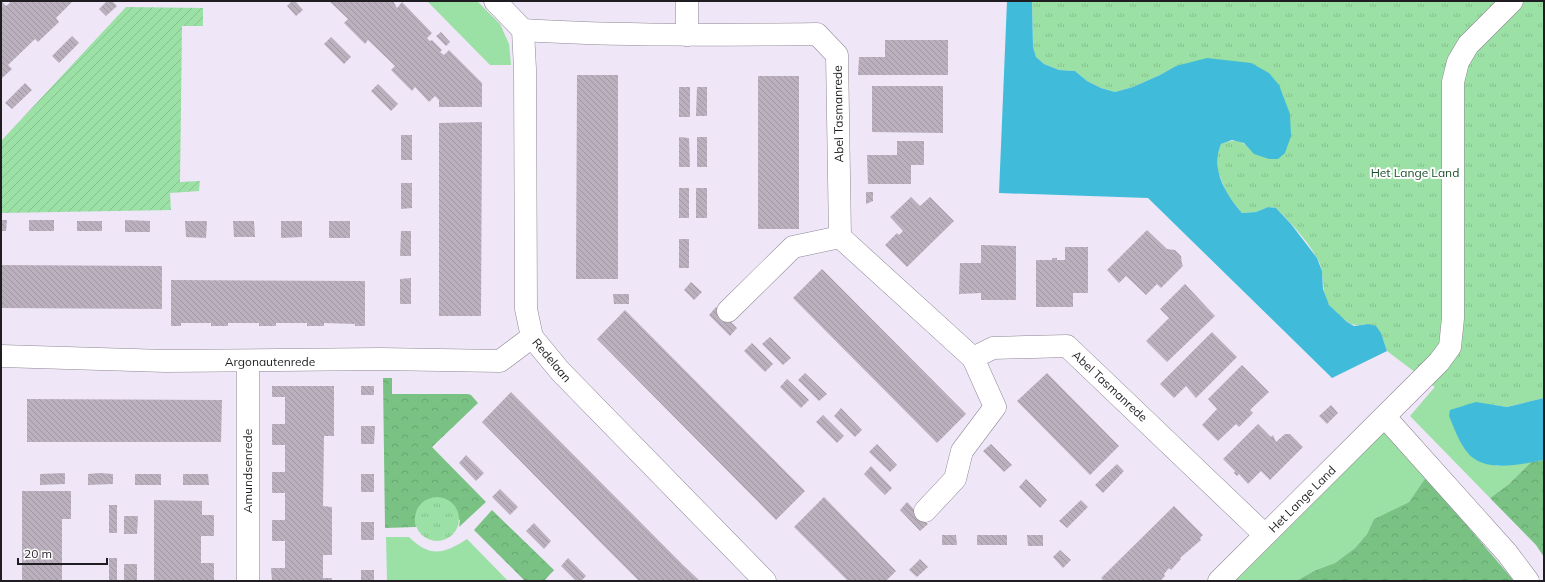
<svg xmlns="http://www.w3.org/2000/svg" width="1545" height="582" font-family="Mulish,sans-serif">
  <defs>
    <pattern id="forest-crowns" width="20" height="18" patternUnits="userSpaceOnUse"><rect width="20" height="18" fill="#79c284"/><path d="M2 6a3 3 0 1 1 6 0M12 15a3 3 0 1 1 6 0" fill="none" stroke="#68a672"/></pattern>
    <pattern id="park-tufts" width="24" height="20" patternUnits="userSpaceOnUse"><rect width="24" height="20" fill="#9be0a5"/><path d="M3 7l-1-3M5 7V3M7 7l1-3M15 17l-1-3M17 17v-4M19 17l1-3" fill="none" stroke="#85c08e"/></pattern>
    <pattern id="garden-furrows" width="10" height="10" patternUnits="userSpaceOnUse"><rect width="10" height="10" fill="#9be0a5"/><path d="M-1 1l2-2M0 10L10 0M9 11l2-2" fill="none" stroke="#85c08e"/></pattern>
    <pattern id="building-back-hatch" width="6" height="6" patternUnits="userSpaceOnUse"><rect width="6" height="6" fill="#bbb0be"/><path d="M-1 5l2 2M0 0l6 6M5-1l2 2" fill="none" stroke="#a097a3"/></pattern>
  </defs>
  <rect width="100%" height="100%" fill="#efe7f7"/>
  <g fill="#9be0a5">
    <path d="M 427,1 L 477,1 L 500,24 L 509,44 L 511,65 L 490,65 Z"/>
    <path d="M 1544,296 L 1544,398 L 1507,407 L 1476,402 L 1449,416 L 1468,453 L 1497,466 L 1531,462 L 1509,484 L 1490,498 L 1410,416 L 1445,375 Z"/>
    <path d="M 1385,431 L 1426,477 L 1409,502 L 1374,519 L 1367,534 L 1355,548 L 1335,563 L 1316,570 L 1296,581 L 1235,581 Z"/>
    <path d="M 386,537 L 409,537 C 430,558 444,554 467,539 L 508,581 L 387,581 Z"/>
  </g>
  <g fill="url(#forest-crowns)">
    <path d="M 383,378 L 392,378 L 392,394 L 468,394 L 471,395 L 478,403 L 432,447 L 486,502 L 459,527 L 460,520 L 426,500 C 417,507 414,515 416,527 L 385,528 Z"/>
    <path d="M 1544,460 L 1544,557 L 1536,545 L 1490,498 L 1509,484 L 1531,462 Z"/>
    <path d="M 1426,477 L 1514,581 L 1296,581 L 1316,570 L 1335,563 L 1355,548 L 1367,534 L 1374,519 L 1409,502 Z"/>
    <path d="M 492,510 L 554,570 L 544,581 L 525,581 L 474,530 Z"/>
  </g>
  <g fill="url(#park-tufts)">
    <path d="M 1032,1 L 1544,1 L 1544,386 L 1469,413 L 1387,351 L 1381,333 L 1368,324 C 1354,326 1351,326 1340,316 C 1337,312 1332,309 1329,305 C 1320,291 1326,272 1317,258 C 1307,240 1290,222 1276,208 L 1268,207 L 1256,212 L 1242,213 L 1227,195 L 1218,171 L 1217,153 L 1221,144 C 1238,138 1242,140 1254,154 L 1177,66 L 1160,75 L 1133,87 L 1115,92 L 1101,88 L 1087,81 L 1075,71 L 1059,70 L 1044,64 L 1036,57 L 1033,48 Z"/>
    <circle cx="437" cy="519" r="22"/>
  </g>
  <path fill="url(#garden-furrows)" d="M 126,7 L 203,8 L 203,26 L 182,26 L 180,182 L 200,181 L 199,191 L 170,193 L 171,210 L 1,213 L 1,141 Z"/>
  <g fill="#40bcda">
    <path d="M 1007,1 L 1032,1 L 1033,47 L 1036,57 L 1044,64 L 1059,70 L 1075,71 L 1087,81 L 1101,88 L 1115,92 L 1133,87 L 1160,75 L 1176,66 L 1207,58 L 1251,63 L 1269,73 L 1279,85 L 1290,114 L 1291,136 L 1285,153 L 1278,159 L 1269,159 L 1254,154 L 1244,143 L 1232,140 L 1221,144 C 1210,169 1226,195 1242,213 L 1256,212 L 1268,207 L 1276,208 L 1291,224 L 1317,258 L 1322,271 L 1323,289 L 1329,305 L 1347,322 L 1354,326 L 1368,324 L 1376,326 L 1381,333 L 1387,351 L 1332,378 L 1148,198 L 999,193 Z"/>
    <path d="M 1544,398 L 1544,460 C 1521,464 1484,474 1467,452 C 1459,442 1454,428 1449,416 L 1450,410 L 1476,402 L 1507,407 Z"/>
  </g>
  <g fill="url(#building-back-hatch)">
    <path d="M 1,1 L 6,6 L 10,3 L 9,1 L 73,1 L 56,18 L 59,22 L 38,42 L 35,39 L 8,65 L 12,69 L 1,79 Z"/>
    <path d="M 107,1 L 112,1 L 117,6 L 106,16 L 99,9 Z"/>
    <path d="M 292,1 L 295,1 L 303,10 L 296,16 L 287,6 Z"/>
    <path d="M 329,1 L 393,1 L 397,8 L 402,2 L 432,33 L 427,38 L 430,41 L 432,40 L 442,50 L 440,52 L 444,55 L 449,50 L 482,83 L 482,107 L 439,107 L 439,100 L 435,96 L 429,102 L 415,87 L 412,91 L 391,70 L 395,66 L 368,40 L 365,44 L 344,23 L 348,19 Z"/>
    <path d="M 441,32 L 450,42 L 446,46 L 436,36 Z"/>
    <path d="M 72,36 L 79,43 L 59,63 L 52,56 Z"/>
    <path d="M 331,37 L 351,57 L 344,64 L 324,44 Z"/>
    <path d="M 885,40 L 948,40 L 948,75 L 858,75 L 859,57 L 885,57 Z"/>
    <path d="M 577,75 L 618,75 L 618,279 L 576,279 Z"/>
    <rect x="758" y="76" width="41" height="153"/>
    <path d="M 25,83 L 32,90 L 12,109 L 5,103 Z"/>
    <path d="M 378,84 L 398,104 L 391,111 L 371,91 Z"/>
    <path d="M 872,86 L 943,86 L 943,133 L 872,132 Z"/>
    <rect x="679" y="87" width="11" height="30"/>
    <path d="M 697,87 L 707,87 L 707,116 L 696,116 Z"/>
    <path d="M 482,122 L 481,316 L 439,316 L 439,123 Z"/>
    <rect x="401" y="135" width="11" height="25"/>
    <path d="M 679,137 L 689,138 L 690,167 L 679,167 Z"/>
    <rect x="697" y="137" width="10" height="30"/>
    <path d="M 897,141 L 924,141 L 924,165 L 911,165 L 911,184 L 868,184 L 867,155 L 897,155 Z"/>
    <path d="M 401,183 L 412,183 L 412,208 L 401,209 Z"/>
    <rect x="679" y="188" width="10" height="30"/>
    <rect x="696" y="188" width="11" height="30"/>
    <path d="M 866,192 L 873,192 L 873,201 L 866,204 Z"/>
    <path d="M 911,197 L 920,206 L 930,197 L 954,221 L 907,267 L 885,245 L 897,233 L 899,235 L 903,231 L 890,217 Z"/>
    <path d="M 1,220 L 7,220 L 6,231 L 1,231 Z"/>
    <rect x="29" y="220" width="25" height="11"/>
    <path d="M 125,220 L 150,221 L 150,232 L 125,232 Z"/>
    <rect x="77" y="221" width="25" height="10"/>
    <path d="M 185,221 L 207,221 L 206,238 L 186,237 Z"/>
    <path d="M 233,221 L 254,221 L 255,237 L 234,237 Z"/>
    <path d="M 281,221 L 302,221 L 302,237 L 281,238 Z"/>
    <rect x="329" y="221" width="21" height="17"/>
    <path d="M 1147,230 L 1167,249 L 1175,250 L 1181,256 L 1182,264 L 1183,266 L 1161,288 L 1157,284 L 1146,295 L 1126,276 L 1119,283 L 1107,270 Z"/>
    <path d="M 401,231 L 411,231 L 411,256 L 400,256 Z"/>
    <rect x="679" y="239" width="10" height="29"/>
    <path d="M 981,245 L 1016,246 L 1016,300 L 981,300 L 981,293 L 959,294 L 960,263 L 981,263 Z"/>
    <path d="M 1065,247 L 1088,247 L 1088,293 L 1073,293 L 1073,307 L 1036,307 L 1036,260 L 1052,260 L 1052,258 L 1057,258 L 1057,260 L 1065,260 Z"/>
    <path d="M 1,265 L 162,266 L 162,309 L 1,308 Z"/>
    <path d="M 822,269 L 966,414 L 937,443 L 793,298 Z"/>
    <path d="M 411,278 L 411,304 L 400,304 L 400,279 Z"/>
    <path d="M 171,280 L 365,281 L 365,326 L 355,326 L 355,324 L 324,323 L 324,326 L 307,326 L 307,323 L 276,323 L 276,326 L 259,326 L 259,323 L 228,323 L 228,326 L 211,326 L 211,323 L 181,323 L 181,326 L 171,326 Z"/>
    <path d="M 691,282 L 702,292 L 694,300 L 684,290 Z"/>
    <path d="M 1185,284 L 1215,316 L 1167,362 L 1146,341 L 1169,318 L 1160,309 Z"/>
    <path d="M 613,294 L 629,294 L 629,304 L 614,304 Z"/>
    <path d="M 716,307 L 737,328 L 730,336 L 709,315 Z"/>
    <path d="M 625,310 L 805,491 L 776,520 L 597,339 Z"/>
    <path d="M 1212,332 L 1237,357 L 1196,398 L 1186,386 L 1174,398 L 1160,384 Z"/>
    <path d="M 770,337 L 791,358 L 783,365 L 762,344 Z"/>
    <path d="M 752,343 L 773,364 L 765,372 L 744,351 Z"/>
    <path d="M 1242,365 L 1269,392 L 1250,410 L 1253,413 L 1239,427 L 1236,424 L 1218,441 L 1202,425 L 1217,409 L 1208,399 Z"/>
    <path d="M 805,373 L 827,394 L 819,401 L 798,380 Z"/>
    <path d="M 1047,373 L 1119,446 L 1090,475 L 1017,401 Z"/>
    <path d="M 787,379 L 809,400 L 801,408 L 780,387 Z"/>
    <path d="M 272,386 L 334,386 L 334,436 L 324,436 L 323,506 L 332,507 L 332,555 L 323,555 L 323,578 L 332,578 L 332,581 L 272,581 L 271,568 L 285,568 L 285,541 L 272,541 L 272,520 L 285,520 L 285,493 L 272,493 L 272,472 L 285,472 L 285,445 L 272,445 L 272,424 L 285,424 L 285,397 L 272,397 Z"/>
    <rect x="361" y="386" width="13" height="9"/>
    <path d="M 511,392 L 682,564 L 700,581 L 639,581 L 601,543 L 482,422 Z"/>
    <path d="M 27,399 L 222,400 L 221,442 L 27,442 Z"/>
    <path d="M 1331,405 L 1338,413 L 1327,424 L 1319,416 Z"/>
    <path d="M 841,408 L 862,430 L 855,437 L 834,416 Z"/>
    <path d="M 823,415 L 844,436 L 837,443 L 816,422 Z"/>
    <path d="M 1258,424 L 1271,437 L 1273,435 L 1276,442 L 1285,434 L 1290,434 L 1303,447 L 1270,480 L 1261,471 L 1248,484 L 1239,474 L 1237,476 L 1234,473 L 1235,471 L 1223,459 Z"/>
    <path d="M 361,426 L 375,426 L 374,444 L 361,444 Z"/>
    <path d="M 877,444 L 897,465 L 890,472 L 869,452 Z"/>
    <path d="M 991,444 L 1012,465 L 1004,472 L 983,451 Z"/>
    <path d="M 466,455 L 484,473 L 476,481 L 459,463 Z"/>
    <path d="M 1117,464 L 1124,471 L 1103,493 L 1095,485 Z"/>
    <path d="M 871,466 L 892,488 L 885,495 L 864,474 Z"/>
    <path d="M 65,473 L 65,484 L 40,485 L 40,474 Z"/>
    <path d="M 100,473 L 113,474 L 113,484 L 88,485 L 88,474 Z"/>
    <rect x="135" y="474" width="26" height="11"/>
    <path d="M 183,474 L 208,474 L 209,485 L 183,485 Z"/>
    <rect x="361" y="474" width="13" height="18"/>
    <path d="M 1026,479 L 1047,500 L 1040,508 L 1019,487 Z"/>
    <path d="M 500,489 L 518,507 L 510,515 L 492,497 Z"/>
    <path d="M 22,491 L 71,491 L 71,519 L 62,519 L 62,581 L 22,581 Z"/>
    <path d="M 824,497 L 896,571 L 886,581 L 848,581 L 794,527 Z"/>
    <path d="M 154,500 L 202,501 L 202,515 L 214,515 L 214,536 L 201,536 L 201,563 L 214,563 L 214,581 L 154,581 Z"/>
    <path d="M 1081,500 L 1088,507 L 1067,528 L 1059,521 Z"/>
    <path d="M 907,502 L 928,524 L 920,531 L 900,510 Z"/>
    <rect x="109" y="505" width="8" height="28"/>
    <path d="M 1174,506 L 1203,535 L 1200,538 L 1201,540 L 1180,558 L 1181,559 L 1171,570 L 1169,568 L 1164,574 L 1165,576 L 1160,581 L 1104,581 L 1101,578 Z"/>
    <path d="M 124,516 L 138,516 L 137,534 L 124,534 Z"/>
    <rect x="361" y="522" width="13" height="18"/>
    <path d="M 534,523 L 551,541 L 544,549 L 526,531 Z"/>
    <path d="M 942,535 L 956,535 L 957,545 L 942,545 Z"/>
    <rect x="977" y="535" width="30" height="10"/>
    <path d="M 1027,535 L 1043,535 L 1043,546 L 1028,546 Z"/>
    <path d="M 1060,550 L 1071,560 L 1063,568 L 1053,557 Z"/>
    <rect x="109" y="558" width="8" height="23"/>
    <path d="M 568,558 L 586,576 L 581,581 L 576,581 L 561,566 Z"/>
    <path d="M 920,559 L 928,567 L 917,577 L 909,570 Z"/>
    <rect x="124" y="564" width="13" height="17"/>
    <rect x="361" y="570" width="13" height="11"/>
  </g>
  <g fill="none" stroke-linecap="round" stroke-linejoin="round">
    <g stroke="#8e8795" stroke-width="23">
      <g id="street">
        <path d="M 495,1 L 523,30 L 525,69 L 526,309 L 532,337 L 560,371 L 765,581"/>
        <path d="M 687,1 L 687,35"/>
        <path d="M 523,30 C 621,36 719,35 817,34 L 837,55 L 840,237 L 793,247 L 728,311"/>
        <path d="M 840,237 L 973,358"/>
        <path d="M 1,356 L 166,361 L 380,359 L 500,361 L 532,337"/>
        <path d="M 1385,417 L 1507,553 L 1528,581"/>
        <path d="M 925,511 L 955,479 L 962,451 L 995,407 L 973,358 L 993,348 L 1067,346 L 1265,535"/>
        <path d="M 248,581 L 248,361"/>
        <path d="M 1219,581 L 1420,381 L 1439,362 L 1450,347 L 1453,318 L 1453,82 L 1458,62 L 1468,45 L 1512,1"/>
      </g>
    </g>
    <use href="#street" stroke="#fff" stroke-width="22"/>
  </g>
  <g text-anchor="middle" dominant-baseline="central" stroke-width="4" stroke-linejoin="round" paint-order="stroke">
    <g font-size="12" fill="#201d22" stroke="#fff">
      <text transform="translate(838 114) rotate(-91)">Abel Tasmanrede</text>
      <text transform="translate(552 360) rotate(50)">Redelaan</text>
      <text x="270" y="361">Argonautenrede</text>
      <text transform="translate(1110 386) rotate(43)">Abel Tasmanrede</text>
      <text transform="translate(247 471) rotate(-90)">Amundsenrede</text>
      <text transform="translate(1302 499) rotate(-45)">Het Lange Land</text>
    </g>
    <g font-size="12" fill="#1b4f27" stroke="#fff">
      <text x="1415" y="172">Het Lange Land</text>
    </g>
  </g>
  <rect width="1545" height="582" fill="none" stroke="#201d22" stroke-width="4"/>
  <path d="M18 558v6h89v-6" fill="none" stroke="#201d22" stroke-width="2"/>
  <text x="24" y="558" font-size="12" fill="#201d22" stroke="#ffffff" stroke-width="3" paint-order="stroke">20 m</text>
</svg>
